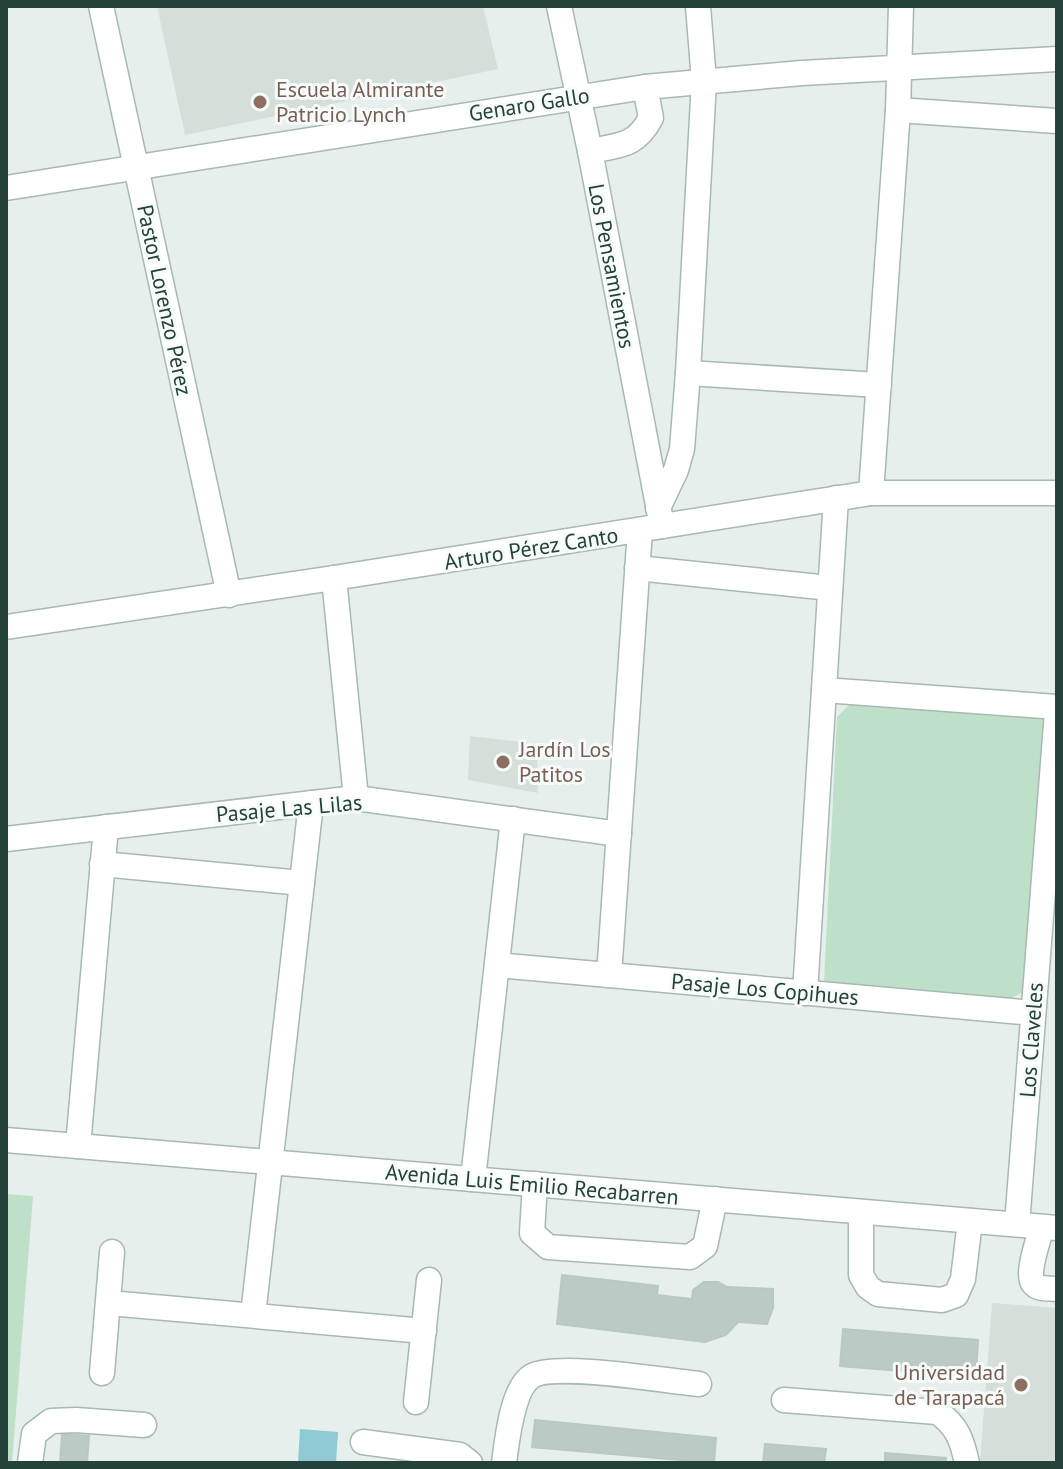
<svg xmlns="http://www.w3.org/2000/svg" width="1063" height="1469" font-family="'PT Sans',sans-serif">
  <rect width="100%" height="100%" fill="#e6efeb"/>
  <g fill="#d4dfda">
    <path d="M 157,6 L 483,6 L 498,69 L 185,135 Z"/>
    <path d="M 470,736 L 537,744 L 538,793 L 468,780 Z"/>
    <path d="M 992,1303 L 1057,1308 L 1057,1463 L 980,1463 Z"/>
  </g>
  <g fill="#bfe0c8">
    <path d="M 851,703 L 1042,717 L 1048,733 L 1026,991 L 1009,999 L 824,982 L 837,717 Z"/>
    <path d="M 6,1194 L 33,1196 L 12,1463 L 6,1463 Z"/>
  </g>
  <path fill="#8ec9d4" d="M 300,1429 L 338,1432 L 336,1463 L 298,1463 Z"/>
  <g fill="#bbcac4" stroke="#b8c9c2" stroke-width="2">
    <path d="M 562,1275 L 658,1286 L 657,1295 L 692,1299 L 693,1290 L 704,1282 L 718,1282 L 727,1287 L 773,1289 L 773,1308 L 767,1324 L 738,1322 L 726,1335 L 705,1342 L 557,1324 Z"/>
    <path d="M 843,1329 L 978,1340 L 976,1377 L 840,1366 Z"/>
    <path d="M 535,1420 L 716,1438 L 714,1463 L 532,1447 Z"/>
    <path d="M 62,1434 L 89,1436 L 87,1463 L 60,1463 Z"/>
    <path d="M 765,1444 L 826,1449 L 824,1463 L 763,1463 Z"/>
    <path d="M 885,1453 L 946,1458 L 946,1463 L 885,1463 Z"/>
  </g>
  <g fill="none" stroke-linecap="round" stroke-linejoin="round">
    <g stroke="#a8b8b2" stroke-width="27">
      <g id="minor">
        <path d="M 101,6 L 229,595"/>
        <path d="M 559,6 L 590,151 L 662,526"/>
        <path d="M 898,110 L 1057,121"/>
        <path d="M 590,151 C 620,145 635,147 651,118 L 645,87"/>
        <path d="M 6,188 L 645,87 L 802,73 L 1057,59"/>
        <path d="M 688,373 L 879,385"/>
        <path d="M 871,493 L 898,110 L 901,6"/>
        <path d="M 658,508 L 676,470 L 682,449 L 688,373 L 704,81 L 698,6"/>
        <path d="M 637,568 L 830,588"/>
        <path d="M 334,578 L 356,798"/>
        <path d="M 6,627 L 334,578 L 871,493 L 1057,493"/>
        <path d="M 824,690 L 1057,707"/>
        <path d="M 6,839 L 356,798 L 619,834"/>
        <path d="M 102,864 L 302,883"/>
        <path d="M 497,965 L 1033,1013"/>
        <path d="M 609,975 L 640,530"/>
        <path d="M 805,993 L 836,498"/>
        <path d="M 6,1140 L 1057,1228"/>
        <path d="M 78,1146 L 106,827"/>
        <path d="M 473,1179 L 513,819"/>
        <path d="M 535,1184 L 532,1233 L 548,1247 L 690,1257 L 705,1246 L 715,1199"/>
        <path d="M 861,1212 L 861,1275 L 868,1287 L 878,1294 L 942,1300 L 956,1295 L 963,1279 L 970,1221"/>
        <path d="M 1017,1224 L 1057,712"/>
        <path d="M 1042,1227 C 1039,1238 1026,1274 1033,1283 C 1038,1290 1049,1288 1057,1289"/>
        <path d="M 109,1303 L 424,1331"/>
        <path d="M 253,1315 L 311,803"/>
        <path d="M 102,1373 L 112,1252"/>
        <path d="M 784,1400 L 937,1412 C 957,1425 962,1440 967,1463"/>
        <path d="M 416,1402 L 429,1280"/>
        <path d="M 363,1442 L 460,1455 L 470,1463"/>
        <path d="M 30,1463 L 34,1434 L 51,1421 L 76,1420 L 144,1425"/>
        <path d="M 504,1463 C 507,1441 512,1388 532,1376 C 556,1362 667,1381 699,1384"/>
      </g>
    </g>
    <use href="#minor" stroke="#fff" stroke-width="24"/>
  </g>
  <g fill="#8d6e63" stroke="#f7fbf9" stroke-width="3">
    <circle cx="260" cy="102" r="8"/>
    <circle cx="503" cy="762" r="8"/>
    <circle cx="1021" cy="1385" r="8"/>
  </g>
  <g text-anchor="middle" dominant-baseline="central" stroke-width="6" stroke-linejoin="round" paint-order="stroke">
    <g font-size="22" fill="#785e54" stroke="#f7fbf9" text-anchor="start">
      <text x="276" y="89">Escuela Almirante<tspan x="276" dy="25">Patricio Lynch</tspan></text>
      <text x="519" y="749">Jardín Los<tspan x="519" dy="25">Patitos</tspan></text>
      <text x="1005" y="1372" text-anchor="end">Universidad<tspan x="1005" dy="25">de Tarapacá</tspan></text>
    </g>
    <g font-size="22" fill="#24423a" stroke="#f7fbf9">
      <text transform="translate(529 104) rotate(-9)">Genaro Gallo</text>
      <text transform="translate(612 266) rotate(79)">Los Pensamientos</text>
      <text transform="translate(165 300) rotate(78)">Pastor Lorenzo Pérez</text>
      <text transform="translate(531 548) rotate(-9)">Arturo Pérez Canto</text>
      <text transform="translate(289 808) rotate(-5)">Pasaje Las Lilas</text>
      <text transform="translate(765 989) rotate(5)">Pasaje Los Copihues</text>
      <text transform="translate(1031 1040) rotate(-86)">Los Claveles</text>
      <text transform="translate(532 1184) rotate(5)">Avenida Luis Emilio Recabarren</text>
    </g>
  </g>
  <rect width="1063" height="1469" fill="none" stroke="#24423a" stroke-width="16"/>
</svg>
